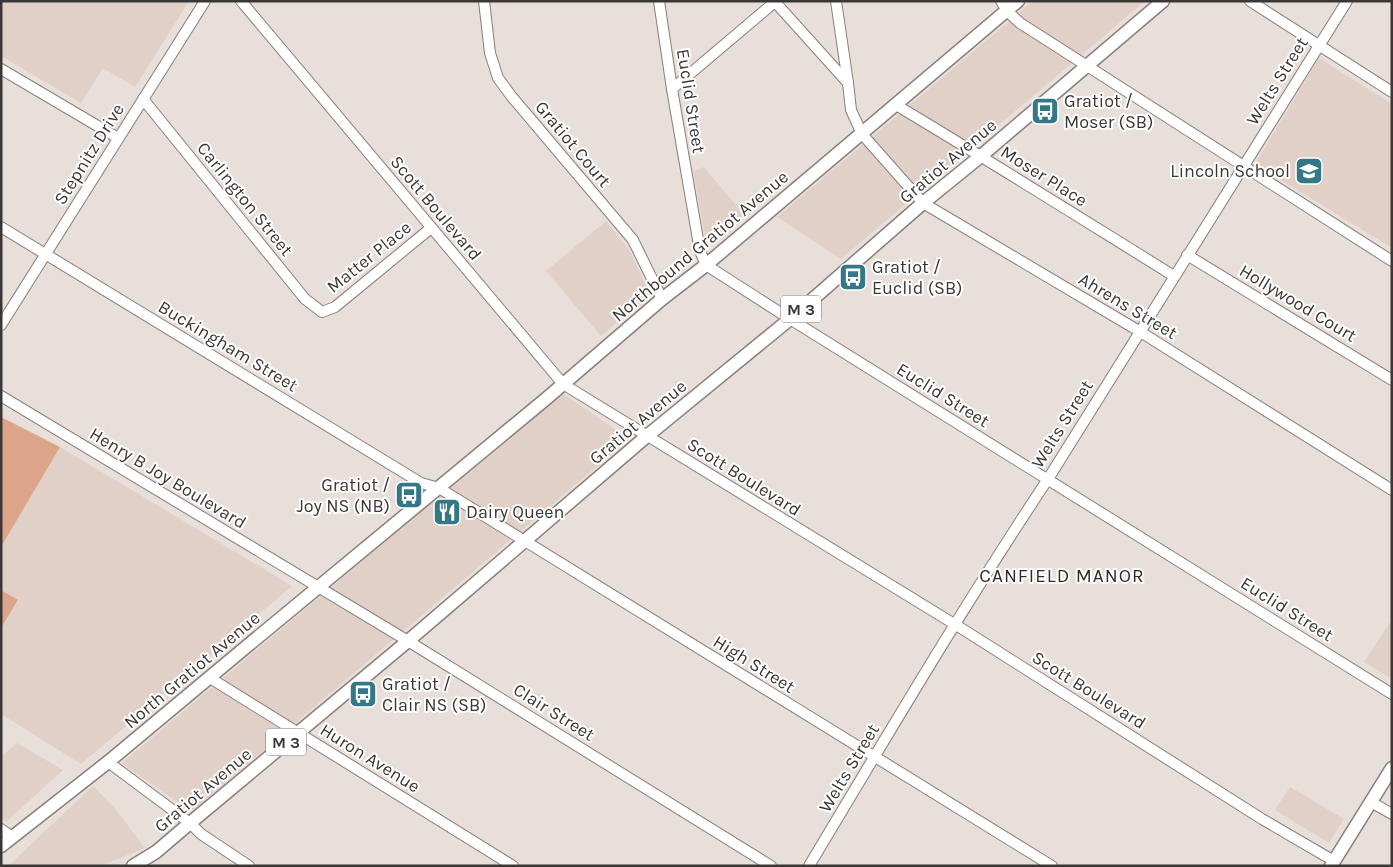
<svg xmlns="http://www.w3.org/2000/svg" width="1393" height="867" font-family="Karla,sans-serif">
  <rect width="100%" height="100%" fill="#e8dfda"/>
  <g fill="#e1d0c8">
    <path d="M 1,1 L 189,1 L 135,87 L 103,68 L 81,103 L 1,56 Z"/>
    <path d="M 1033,1 L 1145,1 L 841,259 L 777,217 Z"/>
    <path d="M 1319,58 L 1392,104 L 1392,248 L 1255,164 Z"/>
    <path d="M 704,167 L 744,215 L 707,247 L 693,171 Z"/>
    <path d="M 606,221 L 629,249 L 650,294 L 601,336 L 546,271 Z"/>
    <path d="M 562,393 L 629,439 L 191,812 L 122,763 Z"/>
    <path d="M 60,447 L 292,586 L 81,764 L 1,714 L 1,628 L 18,601 L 1,590 L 1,547 Z"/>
    <path d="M 1392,619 L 1392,679 L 1364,662 Z"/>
    <path d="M 17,743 L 63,770 L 6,822 L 1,818 L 1,757 Z"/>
    <path d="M 93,786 L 116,810 L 145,848 L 100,866 L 8,866 Z"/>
    <path d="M 1290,787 L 1344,819 L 1329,843 L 1275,810 Z"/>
  </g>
  <g fill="#dca58a">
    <path d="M 1,417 L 60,447 L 1,547 Z"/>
    <path d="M 1,590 L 18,600 L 1,628 Z"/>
  </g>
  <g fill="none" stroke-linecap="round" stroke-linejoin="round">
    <g stroke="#877f7b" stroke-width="12">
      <g id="minor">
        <path d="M 241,1 L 563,384 L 964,630 L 1262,819 L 1334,861"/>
        <path d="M 484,1 L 490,53 L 498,78 L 512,97 L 633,240 L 662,299"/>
        <path d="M 659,1 L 672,89 L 700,251 L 706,265 L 790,319 L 1392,694"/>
        <path d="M 836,1 L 848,83 L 851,110 L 862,134 L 923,203 L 1139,331 L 1392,490"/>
        <path d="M 1001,1 L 1007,11 L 1020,23 L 1392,261"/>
        <path d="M 1250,1 L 1392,92"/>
        <path d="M 775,2 L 848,83"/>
        <path d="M 1,69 L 118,138"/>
        <path d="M 672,89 L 776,1"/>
        <path d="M 143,99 L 305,299 L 322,312 L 335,307 L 431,228"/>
        <path d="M 896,105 C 990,161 1082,219 1174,276"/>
        <path d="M 1,227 L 421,483 L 439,488 L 1052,866"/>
        <path d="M 1187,255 L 1392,380"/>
        <path d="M 1,325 L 205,1"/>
        <path d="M 1,396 L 408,641 L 771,866"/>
        <path d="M 210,678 L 513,866"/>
        <path d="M 108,762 L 190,823 L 201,834 L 249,866"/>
        <path d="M 1371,802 L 1392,814"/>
        <path d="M 1,829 L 12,837"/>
        <path d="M 809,866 C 887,736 964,605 1048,479 L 1347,1"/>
      </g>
    </g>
    <g stroke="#877f7b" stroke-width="15">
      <g id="major">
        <path d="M 1,846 L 108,762 L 246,647 L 547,398 L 662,299 L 706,265 L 1018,1"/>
        <path d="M 133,866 L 156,852 L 190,823 L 408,641 L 647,436 L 790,319 L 923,203 L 981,156 L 1163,1"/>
        <path d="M 1331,866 L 1392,768"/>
      </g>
    </g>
    <use href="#minor" stroke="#fff" stroke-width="10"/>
    <use href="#major" stroke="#fff" stroke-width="12"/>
  </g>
  <defs>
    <g id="bus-square" transform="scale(1.4375)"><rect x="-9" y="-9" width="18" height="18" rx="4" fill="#347887" stroke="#fff"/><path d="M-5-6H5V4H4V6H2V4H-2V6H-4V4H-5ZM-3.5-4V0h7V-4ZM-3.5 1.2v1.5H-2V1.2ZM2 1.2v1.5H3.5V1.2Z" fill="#fff"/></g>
    <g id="school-square" transform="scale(1.4375)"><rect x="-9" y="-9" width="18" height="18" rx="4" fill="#347887" stroke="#fff"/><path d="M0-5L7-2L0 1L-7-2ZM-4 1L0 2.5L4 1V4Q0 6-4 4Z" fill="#fff"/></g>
    <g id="restaurant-square" transform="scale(1.4375)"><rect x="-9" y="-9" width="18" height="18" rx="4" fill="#347887" stroke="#fff"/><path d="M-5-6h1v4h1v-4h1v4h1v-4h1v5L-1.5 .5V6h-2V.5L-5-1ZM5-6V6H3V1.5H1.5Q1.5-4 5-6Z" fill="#fff"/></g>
  </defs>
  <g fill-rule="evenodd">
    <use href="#bus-square" x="1045" y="111"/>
    <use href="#school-square" x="1309" y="171"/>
    <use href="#bus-square" x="853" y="277"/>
    <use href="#bus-square" x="409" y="495"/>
    <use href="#restaurant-square" x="447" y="512"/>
    <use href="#bus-square" x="363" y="694"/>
  </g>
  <g text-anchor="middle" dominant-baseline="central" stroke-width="4" stroke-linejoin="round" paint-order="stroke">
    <g fill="#fff" stroke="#767372" stroke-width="1">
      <rect x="781" y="295.5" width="40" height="27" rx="4"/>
      <rect x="266" y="728.5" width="40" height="27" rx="4"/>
    </g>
    <g font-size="16" font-weight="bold" fill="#3b3736">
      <text x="801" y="309">M 3</text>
      <text x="286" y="742">M 3</text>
    </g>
    <g font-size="18" fill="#3b3736" stroke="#fff">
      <text transform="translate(1277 81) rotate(-58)">Welts Street</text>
      <text transform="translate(691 101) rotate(81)">Euclid Street</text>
      <text transform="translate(573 144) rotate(50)">Gratiot Court</text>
      <text transform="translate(89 154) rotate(-58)">Stepnitz Drive</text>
      <text transform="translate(948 161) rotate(-40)">Gratiot Avenue</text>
      <text transform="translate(1044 176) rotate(32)">Moser Place</text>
      <text transform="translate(245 199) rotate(51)">Carlington Street</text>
      <text transform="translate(436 208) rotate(50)">Scott Boulevard</text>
      <text transform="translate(700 246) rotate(-40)">Northbound Gratiot Avenue</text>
      <text transform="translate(369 257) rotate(-39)">Matter Place</text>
      <text transform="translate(1298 303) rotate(31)">Hollywood Court</text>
      <text transform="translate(1128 306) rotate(31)">Ahrens Street</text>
      <text transform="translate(228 346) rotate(31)">Buckingham Street</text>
      <text transform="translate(943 395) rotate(32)">Euclid Street</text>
      <text transform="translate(638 422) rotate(-40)">Gratiot Avenue</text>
      <text transform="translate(1062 424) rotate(-58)">Welts Street</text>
      <text transform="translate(744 477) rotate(32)">Scott Boulevard</text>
      <text transform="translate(168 478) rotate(31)">Henry B Joy Boulevard</text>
      <text transform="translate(1287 609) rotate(32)">Euclid Street</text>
      <text transform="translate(754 664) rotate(32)">High Street</text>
      <text transform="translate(192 670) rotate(-40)">North Gratiot Avenue</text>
      <text transform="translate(1089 690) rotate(32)">Scott Boulevard</text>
      <text transform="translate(554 712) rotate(32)">Clair Street</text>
      <text transform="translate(370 758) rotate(32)">Huron Avenue</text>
      <text transform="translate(849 768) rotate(-59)">Welts Street</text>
      <text transform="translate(203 790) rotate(-40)">Gratiot Avenue</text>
    </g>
    <g font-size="18" fill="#3b3736" stroke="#fff" text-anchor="start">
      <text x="1064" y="101">Gratiot /<tspan x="1064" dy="21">Moser (SB)</tspan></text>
      <text x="1290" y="171" text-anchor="end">Lincoln School</text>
      <text x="872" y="267">Gratiot /<tspan x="872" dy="21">Euclid (SB)</tspan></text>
      <text x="390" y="485" text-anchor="end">Gratiot /<tspan x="390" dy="21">Joy NS (NB)</tspan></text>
      <text x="466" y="512">Dairy Queen</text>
      <text x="382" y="684">Gratiot /<tspan x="382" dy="21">Clair NS (SB)</tspan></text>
    </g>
    <g font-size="19" letter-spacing="1" fill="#322b27" stroke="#fff">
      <text x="1062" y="576">CANFIELD MANOR</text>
    </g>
  </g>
  <rect width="1393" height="867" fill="none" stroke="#3b3736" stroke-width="5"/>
</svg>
